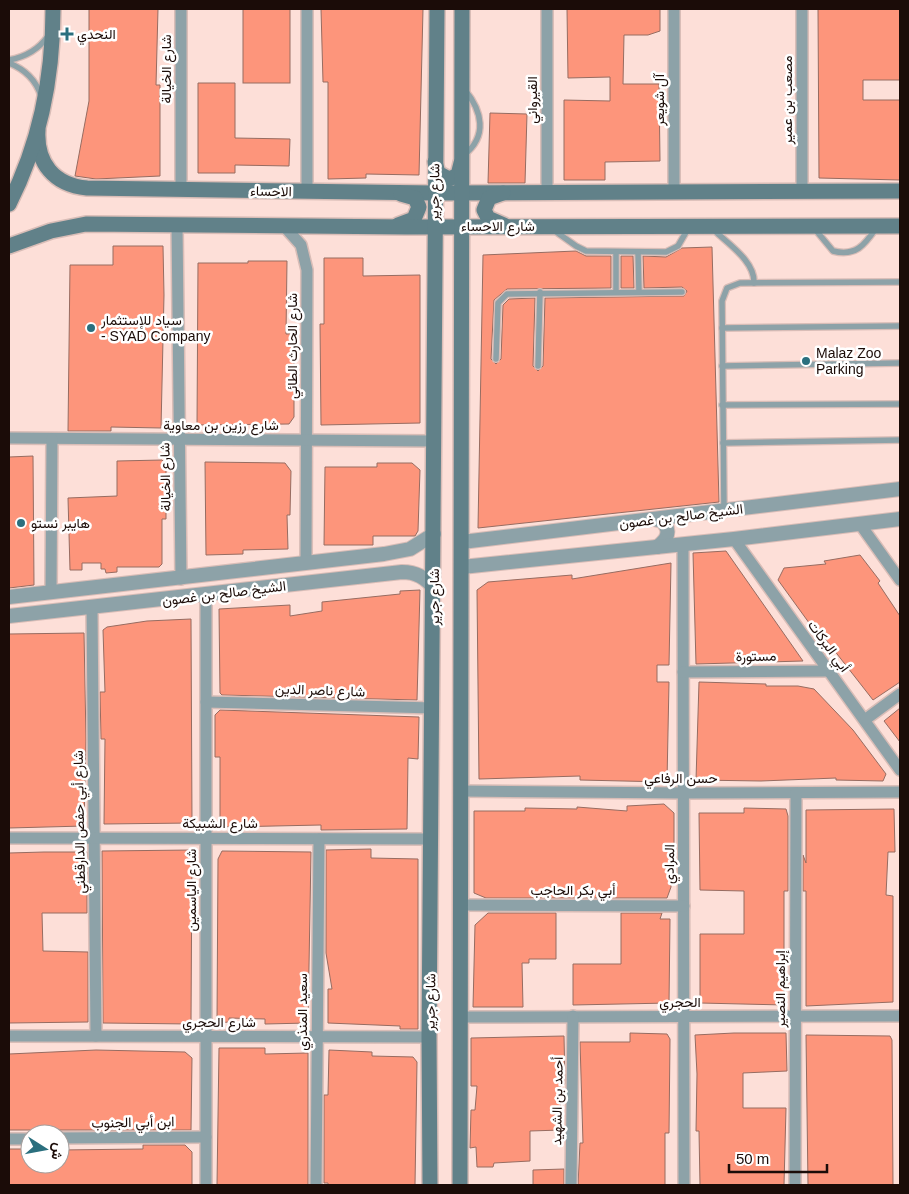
<svg xmlns="http://www.w3.org/2000/svg" width="909" height="1194" font-family="Arial,Vazirmatn,sans-serif">
  <rect width="100%" height="100%" fill="#fddfd8"/>
  <g fill="#fd957b" stroke="#976c61">
    <path d="M 89,9 L 158,9 L 156,85 L 160,85 L 160,176 L 96,179 L 75,176 L 89,101 Z"/>
    <rect x="243" y="9" width="47" height="74"/>
    <path d="M 321,9 L 423,9 L 419,175 L 366,174 L 366,178 L 328,179 L 328,82 L 323,82 Z"/>
    <path d="M 567,9 L 660,9 L 660,31 L 648,35 L 624,35 L 623,84 L 659,84 L 660,161 L 605,162 L 605,180 L 564,180 L 564,100 L 610,101 L 610,77 L 568,78 Z"/>
    <path d="M 818,9 L 900,9 L 900,80 L 863,80 L 863,100 L 900,100 L 900,180 L 819,178 Z"/>
    <path d="M 198,83 L 235,83 L 235,138 L 290,139 L 289,166 L 235,165 L 235,173 L 198,173 Z"/>
    <path d="M 490,113 L 527,114 L 525,183 L 488,183 Z"/>
    <path d="M 113,246 L 163,246 L 164,295 L 161,428 L 111,427 L 111,431 L 68,431 L 70,265 L 113,265 Z"/>
    <path d="M 712,247 L 719,502 L 478,528 L 483,255 L 576,251 L 586,256 L 611,256 L 611,288 L 507,289 L 494,300 L 491,359 L 496,364 L 501,359 L 503,305 L 509,299 L 535,298 L 533,366 L 538,371 L 543,366 L 545,298 L 684,296 L 687,291 L 682,287 L 644,288 L 643,256 L 666,257 L 682,248 Z"/>
    <path d="M 621,256 L 633,256 L 634,288 L 621,288 Z"/>
    <path d="M 324,258 L 363,258 L 363,276 L 420,275 L 420,423 L 321,425 L 320,324 L 324,324 Z"/>
    <path d="M 248,261 L 287,261 L 286,334 L 294,334 L 294,417 L 289,424 L 197,425 L 198,263 L 248,263 Z"/>
    <path d="M 33,456 L 34,585 L 9,588 L 9,457 Z"/>
    <path d="M 162,460 L 166,464 L 166,519 L 162,519 L 162,564 L 159,567 L 117,567 L 117,572 L 106,573 L 105,569 L 101,569 L 101,563 L 82,563 L 82,570 L 70,570 L 68,498 L 117,496 L 117,461 Z"/>
    <path d="M 205,462 L 285,463 L 291,471 L 290,515 L 287,515 L 288,549 L 243,550 L 243,554 L 206,555 Z"/>
    <path d="M 377,463 L 412,463 L 420,470 L 418,531 L 415,536 L 373,536 L 373,545 L 324,545 L 325,467 L 377,467 Z"/>
    <path d="M 726,551 L 803,661 L 696,664 L 693,553 Z"/>
    <path d="M 860,555 L 880,581 L 878,583 L 900,616 L 900,682 L 873,700 L 823,636 L 820,638 L 778,580 L 784,568 L 826,564 L 824,561 Z"/>
    <path d="M 671,563 L 669,665 L 657,665 L 657,682 L 669,682 L 667,782 L 580,780 L 580,776 L 479,779 L 477,590 L 488,582 L 572,575 L 572,579 Z"/>
    <path d="M 420,590 L 417,700 L 222,695 L 220,693 L 219,609 L 290,605 L 290,616 L 322,611 L 322,602 L 400,594 L 400,591 Z"/>
    <path d="M 191,619 L 192,823 L 104,824 L 105,739 L 101,739 L 100,692 L 105,692 L 103,630 L 107,627 L 147,621 Z"/>
    <path d="M 84,633 L 86,739 L 84,826 L 9,828 L 9,634 Z"/>
    <path d="M 699,682 L 766,684 L 766,686 L 798,686 L 814,689 L 853,730 L 886,774 L 883,781 L 836,780 L 836,778 L 761,781 L 696,780 Z"/>
    <path d="M 900,708 L 900,742 L 884,721 Z"/>
    <path d="M 220,710 L 419,717 L 418,759 L 408,758 L 407,829 L 321,830 L 321,825 L 228,827 L 220,822 L 220,757 L 215,757 L 215,715 Z"/>
    <path d="M 664,804 L 674,813 L 674,859 L 670,859 L 671,887 L 667,898 L 486,898 L 474,893 L 474,811 L 525,811 L 525,808 L 577,809 L 577,807 L 627,811 L 627,806 Z"/>
    <path d="M 744,808 L 786,809 L 788,816 L 788,891 L 784,891 L 784,1005 L 700,1003 L 700,934 L 744,934 L 744,891 L 700,890 L 699,813 L 744,813 Z"/>
    <path d="M 894,809 L 895,852 L 888,852 L 886,895 L 893,896 L 893,1002 L 806,1006 L 806,891 L 803,891 L 803,855 L 806,863 L 806,810 Z"/>
    <path d="M 371,849 L 371,858 L 418,859 L 418,1029 L 400,1029 L 400,1026 L 328,1023 L 328,989 L 332,989 L 326,953 L 326,850 Z"/>
    <path d="M 192,850 L 191,1024 L 103,1023 L 102,851 Z"/>
    <path d="M 222,851 L 311,852 L 308,1023 L 265,1024 L 265,1019 L 229,1018 L 229,1022 L 217,1023 L 218,859 Z"/>
    <path d="M 44,852 L 87,852 L 87,913 L 42,913 L 43,951 L 88,952 L 88,1022 L 9,1023 L 9,853 Z"/>
    <path d="M 488,913 L 556,913 L 556,959 L 529,959 L 529,963 L 522,963 L 523,1007 L 473,1007 L 475,925 Z"/>
    <path d="M 621,913 L 662,913 L 660,919 L 670,919 L 669,1003 L 573,1005 L 573,964 L 621,964 Z"/>
    <path d="M 630,1033 L 667,1034 L 670,1039 L 669,1133 L 665,1133 L 665,1185 L 578,1185 L 580,1143 L 583,1143 L 580,1042 L 630,1042 Z"/>
    <path d="M 734,1033 L 786,1033 L 787,1071 L 743,1073 L 743,1108 L 786,1108 L 784,1185 L 700,1185 L 699,1131 L 696,1131 L 697,1074 L 695,1035 Z"/>
    <path d="M 806,1035 L 890,1036 L 892,1040 L 893,1185 L 808,1185 Z"/>
    <path d="M 564,1036 L 565,1084 L 560,1084 L 561,1130 L 530,1131 L 530,1161 L 494,1163 L 493,1167 L 477,1167 L 476,1147 L 470,1148 L 471,1110 L 475,1110 L 477,1086 L 471,1086 L 471,1038 Z"/>
    <path d="M 219,1048 L 265,1048 L 265,1054 L 308,1053 L 308,1185 L 217,1185 Z"/>
    <path d="M 96,1050 L 185,1052 L 192,1058 L 191,1130 L 9,1130 L 9,1054 Z"/>
    <path d="M 329,1050 L 372,1052 L 372,1056 L 413,1057 L 417,1062 L 415,1185 L 328,1185 L 328,1183 L 324,1183 L 324,1095 L 328,1095 Z"/>
    <path d="M 143,1145 L 185,1145 L 192,1152 L 192,1185 L 9,1185 L 9,1149 L 30,1149 L 30,1164 L 60,1164 L 60,1150 L 143,1149 Z"/>
    <path d="M 564,1169 L 564,1185 L 533,1185 L 533,1170 Z"/>
  </g>
  <g fill="none" stroke-linecap="round" stroke-linejoin="round">
    <g stroke="#d9bdb7" stroke-width="8">
      <g id="service">
        <path d="M 9,60 C 25,57 39,49 48,36"/>
        <path d="M 9,63 C 24,69 36,80 41,96"/>
        <path d="M 464,155 C 488,136 482,111 465,90"/>
        <path d="M 814,228 L 833,251 C 857,257 865,244 877,227"/>
        <path d="M 714,230 C 728,244 755,261 754,283"/>
        <path d="M 555,231 L 576,246 L 586,251 L 666,252 L 678,246 L 689,227"/>
        <path d="M 616,252 L 616,292"/>
        <path d="M 638,252 L 639,292"/>
        <path d="M 722,328 L 900,326"/>
        <path d="M 496,359 L 498,303 L 507,294 L 682,292"/>
        <path d="M 538,366 L 540,292"/>
        <path d="M 722,366 L 900,363"/>
        <path d="M 722,405 L 900,404"/>
        <path d="M 723,443 L 900,440"/>
        <path d="M 724,510 L 722,301 L 727,288 L 740,283 L 900,282"/>
      </g>
    </g>
    <g stroke="#d9bdb7" stroke-width="14">
      <g id="minor">
        <path d="M 674,9 L 674,192"/>
        <path d="M 181,189 L 181,9"/>
        <path d="M 307,191 L 307,9"/>
        <path d="M 547,192 L 547,9"/>
        <path d="M 802,192 L 802,9"/>
        <path d="M 177,225 L 181,579"/>
        <path d="M 284,226 L 301,245 L 307,270 L 306,563"/>
        <path d="M 9,438 L 433,441"/>
        <path d="M 860,524 L 900,580"/>
        <path d="M 734,539 L 900,770"/>
        <path d="M 683,544 L 684,1185"/>
        <path d="M 51,593 L 52,439"/>
        <path d="M 92,607 L 96,1036"/>
        <path d="M 683,672 L 828,671"/>
        <path d="M 206,702 L 433,708"/>
        <path d="M 866,719 L 900,694"/>
        <path d="M 461,791 L 685,793 L 900,792"/>
        <path d="M 9,838 L 431,839"/>
        <path d="M 461,905 L 684,906"/>
        <path d="M 460,1017 L 900,1016"/>
        <path d="M 9,1036 L 429,1037"/>
        <path d="M 60,1138 L 206,1137"/>
        <path d="M 9,1139 L 30,1139"/>
        <path d="M 206,1185 L 206,595"/>
        <path d="M 316,1185 L 319,839"/>
        <path d="M 571,1185 L 573,1016"/>
        <path d="M 795,1185 L 796,793"/>
      </g>
    </g>
    <g stroke="#d9bdb7" stroke-width="16">
      <g id="tertiary">
        <path d="M 654,519 L 662,521 C 672,531 667,540 657,547"/>
        <path d="M 462,542 L 900,489"/>
        <path d="M 462,567 L 734,539 L 900,519"/>
        <path d="M 9,597 L 384,554 L 410,549 L 434,534"/>
        <path d="M 9,616 L 402,572 C 416,572 426,577 434,589"/>
      </g>
    </g>
    <g stroke="#d9bdb7" stroke-width="18">
      <g id="secondary">
        <path d="M 38,130 C 36,163 54,185 87,188 L 434,193 L 900,191"/>
        <path d="M 435,162 L 438,173 L 449,179 L 458,175 L 461,163"/>
        <path d="M 503,193 L 489,198 L 484,210 L 488,218 L 504,225"/>
        <path d="M 9,204 C 40,143 53,77 53,9"/>
        <path d="M 398,225 L 414,219 L 419,207 L 415,198 L 401,194"/>
        <path d="M 9,246 L 51,231 L 86,224 L 407,227 L 900,226"/>
        <path d="M 430,1185 L 429,1037 L 437,9"/>
        <path d="M 460,1185 L 462,9"/>
      </g>
    </g>
    <use href="#service" stroke="#8da2a8" stroke-width="5.5"/>
    <use href="#minor" stroke="#8da2a8" stroke-width="11"/>
    <use href="#tertiary" stroke="#8da2a8" stroke-width="14"/>
    <use href="#secondary" stroke="#618189" stroke-width="15"/>
  </g>
  <g fill="#2a6f7e" stroke="#fff" stroke-width="2">
    <path d="M64.5 26.5h5v5h5v5h-5v5h-5v-5h-5v-5h5z"/>
    <circle cx="91" cy="328" r="5"/>
    <circle cx="806" cy="361" r="5"/>
    <circle cx="21" cy="523" r="5"/>
  </g>
  <g text-anchor="middle" dominant-baseline="central" stroke-width="5" stroke-linejoin="round" paint-order="stroke">
    <g font-size="14" fill="#1b0c08" stroke="#fff" text-anchor="start">
      <text x="77" y="34">النحدي</text>
      <text x="101" y="320">سياد للإستثمار<tspan x="101" dy="16">- SYAD Company</tspan></text>
      <text x="816" y="353">Malaz Zoo<tspan x="816" dy="16">Parking</tspan></text>
      <text x="31" y="523">هايبر نستو</text>
    </g>
    <g font-size="14" fill="#1b0c08" stroke="#fff">
      <text transform="translate(166 69) rotate(-90)">شارع الخيالة</text>
      <text transform="translate(532 100) rotate(-90)">القيرواني</text>
      <text transform="translate(659 100) rotate(-90)">آل شويعر</text>
      <text transform="translate(787 100) rotate(-90)">مصعب بن عمير</text>
      <text transform="translate(271 191) rotate(1)">الاحساء</text>
      <text transform="translate(434 192) rotate(-89)">شارع جرير</text>
      <text x="498" y="226">شارع الاحساء</text>
      <text transform="translate(292 346) rotate(-90)">شارع الحارث الطائي</text>
      <text x="221" y="425">شارع رزين بن معاوية</text>
      <text transform="translate(165 477) rotate(-91)">شارع الخيالة</text>
      <text transform="translate(681 516) rotate(-7)">الشيخ صالح بن غصون</text>
      <text transform="translate(224 593) rotate(-7)">الشيخ صالح بن غصون</text>
      <text transform="translate(434 597) rotate(-90)">شارع جرير</text>
      <text transform="translate(829 646) rotate(54)">أبي البركات</text>
      <text transform="translate(756 656) rotate(-1)">مستورة</text>
      <text transform="translate(320 690) rotate(2)">شارع ناصر الدين</text>
      <text x="681" y="778">حسن الرفاعي</text>
      <text transform="translate(79 822) rotate(-91)">شارع أبي حفص الدارقطني</text>
      <text x="220" y="823">شارع الشبيكة</text>
      <text transform="translate(669 864) rotate(-89)">المرادي</text>
      <text transform="translate(191 890) rotate(-90)">شارع الياسمين</text>
      <text x="573" y="890">أبي بكر الحاجب</text>
      <text transform="translate(780 989) rotate(-90)">إبراهيم النصير</text>
      <text transform="translate(430 1002) rotate(-89)">شارع جرير</text>
      <text x="680" y="1002">الحجري</text>
      <text transform="translate(302 1012) rotate(-90)">سعيد المنذري</text>
      <text x="219" y="1022">شارع الحجري</text>
      <text transform="translate(557 1101) rotate(-89)">أحمد بن الشهيد</text>
      <text transform="translate(133 1122) rotate(-1)">ابن أبي الجنوب</text>
    </g>
  </g>
  <rect width="909" height="1194" fill="none" stroke="#1b0c08" stroke-width="20"/>
  <g transform="translate(45 1149) rotate(101)"><circle r="24" fill="#ffffff" stroke="#a49e9c"/>
  <path d="M0-4L9 19L0 12L-9 19Z" fill="#2a6f7e"/>
  <text y="-8" font-size="14" font-weight="bold" text-anchor="middle" fill="#1b0c08">ش</text>
  </g>
  <path d="M729 1164v8h98v-8" fill="none" stroke="#1b0c08" stroke-width="2.5"/>
  <text x="736" y="1164" font-size="15" fill="#1b0c08" stroke="#ffffff" stroke-width="4" paint-order="stroke">50 m</text>
</svg>
